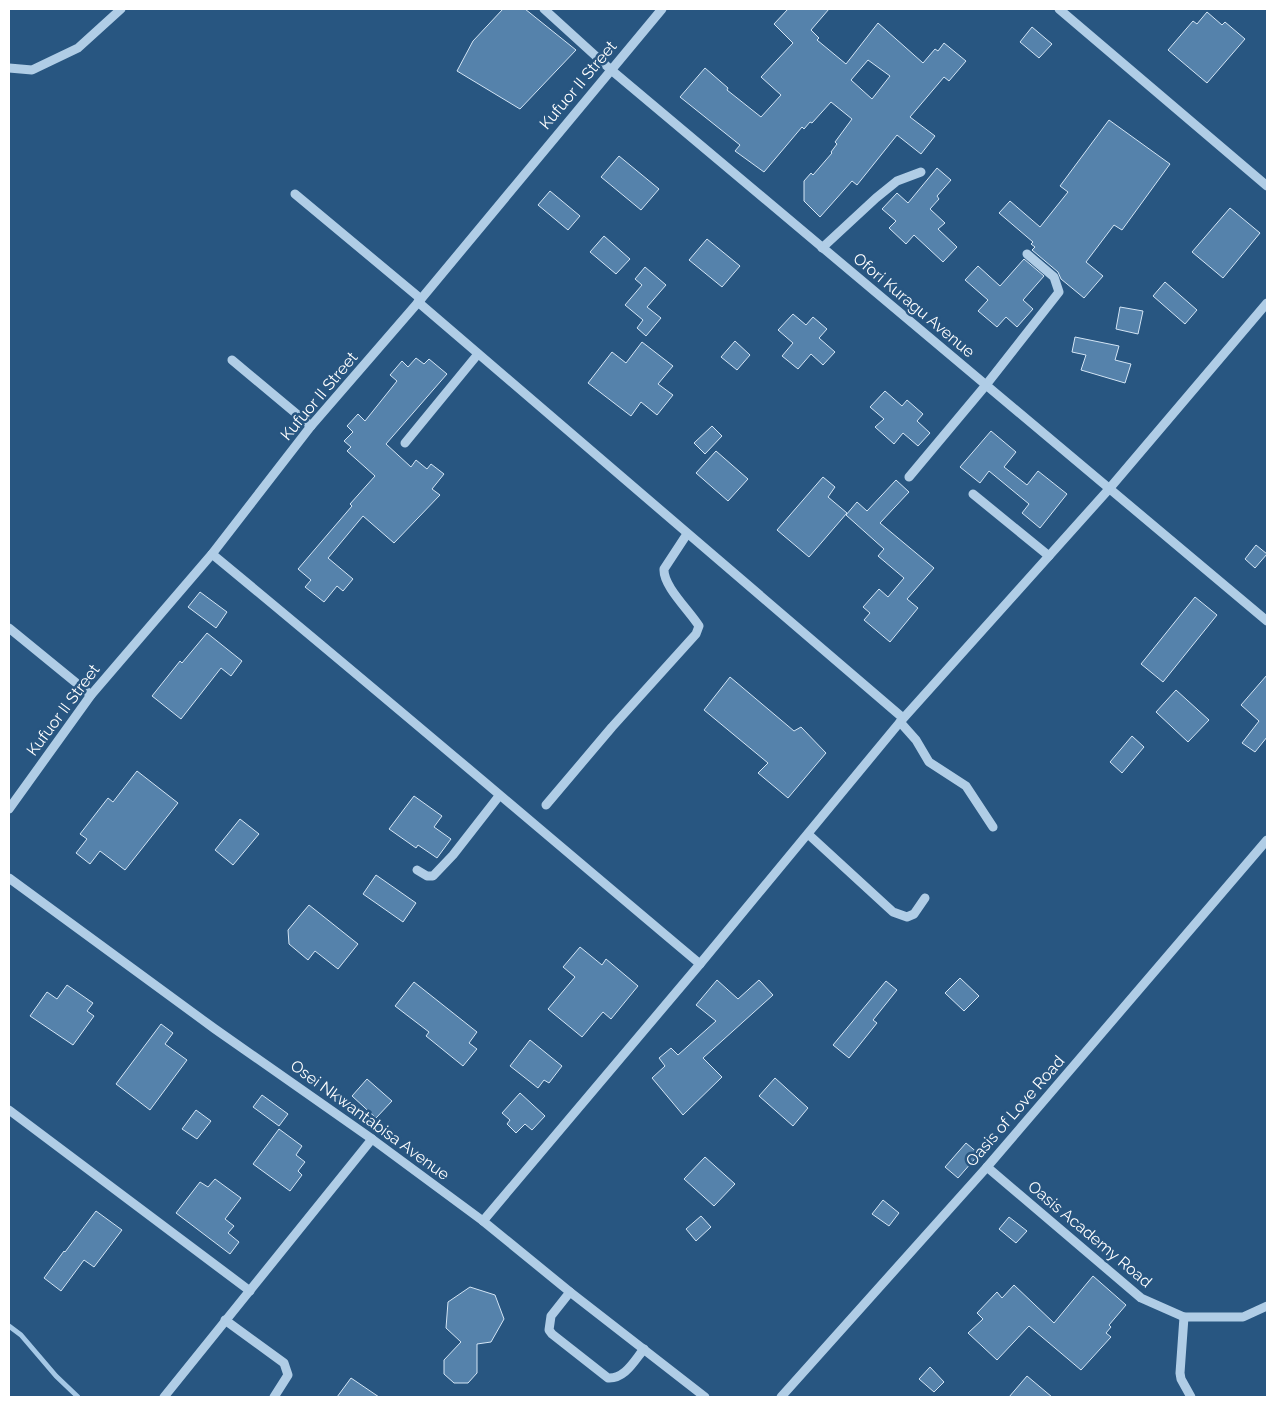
<svg xmlns="http://www.w3.org/2000/svg" width="1276" height="1406" font-family="Raleway,sans-serif">
  <rect width="100%" height="100%" fill="#285681"/>
  <g fill="none" stroke-linecap="round" stroke-linejoin="round">
    <path stroke="#a5c8e6" stroke-width="5" d="M 9,1326 L 21,1335 L 56,1376 L 78,1397"/>
  </g>
  <g fill="#5582ab" stroke="#d3e5f5" fill-rule="evenodd">
    <path d="M 503,9 L 525,9 L 576,50 L 520,109 L 457,71 L 473,41 Z"/>
    <path d="M 788,9 L 829,9 L 811,30 L 819,38 L 817,40 L 846,64 L 878,23 L 923,63 L 935,49 L 938,51 L 944,43 L 966,61 L 949,81 L 944,77 L 910,117 L 935,136 L 921,154 L 897,135 L 857,185 L 852,181 L 820,217 L 804,201 L 804,181 L 811,173 L 813,175 L 832,153 L 831,152 L 837,144 L 835,142 L 852,119 L 831,102 L 812,123 L 810,122 L 804,129 L 802,127 L 764,172 L 735,151 L 740,145 L 680,97 L 705,68 L 728,88 L 727,90 L 761,117 L 781,95 L 761,77 L 793,43 L 774,24 ZM 868,60 L 890,76 L 872,99 L 851,80 Z"/>
    <path d="M 1207,12 L 1222,25 L 1225,22 L 1245,39 L 1207,83 L 1168,50 L 1193,21 L 1197,24 Z"/>
    <path d="M 1032,27 L 1052,44 L 1039,58 L 1020,42 Z"/>
    <path d="M 1109,120 L 1170,164 L 1122,230 L 1114,225 L 1086,262 L 1103,276 L 1084,298 L 1061,279 L 1058,272 L 1032,250 L 1035,247 L 1031,244 L 1033,242 L 999,213 L 1010,201 L 1040,227 L 1068,192 L 1060,186 Z"/>
    <path d="M 619,156 L 659,189 L 641,210 L 601,177 Z"/>
    <path d="M 937,168 L 951,180 L 937,196 L 939,199 L 930,209 L 945,223 L 938,229 L 957,247 L 943,262 L 914,235 L 906,244 L 889,228 L 896,221 L 882,209 L 897,193 L 908,203 Z"/>
    <path d="M 550,191 L 580,216 L 568,230 L 538,205 Z"/>
    <path d="M 1230,208 L 1260,233 L 1223,278 L 1192,252 Z"/>
    <path d="M 604,236 L 630,259 L 616,274 L 590,252 Z"/>
    <path d="M 707,239 L 740,266 L 722,287 L 689,260 Z"/>
    <path d="M 1024,259 L 1044,276 L 1023,300 L 1033,309 L 1017,327 L 1006,317 L 997,327 L 978,311 L 988,300 L 965,280 L 978,266 L 1000,286 Z"/>
    <path d="M 645,267 L 666,285 L 647,307 L 661,318 L 646,336 L 637,328 L 643,320 L 625,305 L 642,285 L 635,279 Z"/>
    <path d="M 1165,282 L 1197,310 L 1185,324 L 1153,296 Z"/>
    <path d="M 1120,307 L 1143,311 L 1138,334 L 1116,329 Z"/>
    <path d="M 793,314 L 806,325 L 813,317 L 827,329 L 819,338 L 835,352 L 823,365 L 811,354 L 798,369 L 782,356 L 793,343 L 778,330 Z"/>
    <path d="M 1075,337 L 1119,346 L 1115,360 L 1131,364 L 1125,383 L 1081,370 L 1086,355 L 1072,352 Z"/>
    <path d="M 735,341 L 750,355 L 737,370 L 721,357 Z"/>
    <path d="M 642,342 L 673,366 L 658,384 L 673,395 L 657,415 L 641,402 L 631,416 L 588,383 L 612,352 L 626,363 Z"/>
    <path d="M 416,358 L 424,364 L 429,359 L 447,374 L 386,444 L 411,467 L 416,460 L 427,469 L 431,464 L 444,474 L 432,489 L 440,495 L 394,543 L 363,516 L 328,558 L 353,579 L 343,591 L 337,586 L 324,602 L 305,587 L 311,580 L 298,569 L 352,506 L 350,504 L 375,476 L 347,451 L 351,447 L 344,441 L 353,432 L 347,426 L 358,414 L 365,421 L 397,381 L 390,375 L 402,361 L 408,367 Z"/>
    <path d="M 885,391 L 902,406 L 907,400 L 923,414 L 917,421 L 930,433 L 918,446 L 903,433 L 894,444 L 875,427 L 884,419 L 870,407 Z"/>
    <path d="M 712,426 L 722,436 L 705,454 L 694,443 Z"/>
    <path d="M 991,431 L 1016,452 L 1004,467 L 1027,485 L 1038,471 L 1067,494 L 1040,528 L 1022,513 L 1029,504 L 989,471 L 980,483 L 960,467 Z"/>
    <path d="M 716,451 L 748,479 L 728,501 L 696,473 Z"/>
    <path d="M 823,477 L 835,487 L 828,497 L 847,513 L 809,557 L 777,530 Z"/>
    <path d="M 896,480 L 909,492 L 880,523 L 934,568 L 907,599 L 918,608 L 890,642 L 864,620 L 870,613 L 863,607 L 879,589 L 888,597 L 904,578 L 878,556 L 884,549 L 846,515 L 857,502 L 867,511 Z"/>
    <path d="M 1256,545 L 1267,554 L 1255,568 L 1245,559 Z"/>
    <path d="M 200,592 L 227,612 L 216,628 L 188,607 Z"/>
    <path d="M 1195,597 L 1217,615 L 1163,682 L 1141,664 Z"/>
    <path d="M 207,633 L 242,661 L 231,676 L 221,668 L 181,719 L 152,696 L 180,661 L 182,663 Z"/>
    <path d="M 1267,675 L 1267,737 L 1255,752 L 1242,743 L 1259,721 L 1241,705 Z"/>
    <path d="M 730,677 L 794,731 L 801,727 L 826,753 L 788,798 L 758,773 L 768,763 L 704,710 Z"/>
    <path d="M 1176,690 L 1209,720 L 1188,742 L 1156,712 Z"/>
    <path d="M 1132,736 L 1144,747 L 1122,773 L 1110,762 Z"/>
    <path d="M 137,771 L 178,803 L 125,870 L 100,851 L 90,864 L 76,853 L 87,839 L 80,834 L 108,798 L 113,802 Z"/>
    <path d="M 414,796 L 442,816 L 434,827 L 451,839 L 437,858 L 418,845 L 416,848 L 389,829 Z"/>
    <path d="M 240,819 L 259,834 L 233,865 L 215,850 Z"/>
    <path d="M 376,875 L 416,903 L 403,922 L 363,894 Z"/>
    <path d="M 309,905 L 358,944 L 338,969 L 315,951 L 308,960 L 289,944 L 288,930 Z"/>
    <path d="M 580,947 L 602,965 L 606,959 L 638,986 L 611,1019 L 603,1012 L 582,1037 L 548,1009 L 575,977 L 563,967 Z"/>
    <path d="M 960,978 L 979,996 L 964,1011 L 945,993 Z"/>
    <path d="M 717,980 L 738,999 L 759,980 L 773,995 L 703,1058 L 722,1077 L 683,1115 L 652,1078 L 665,1066 L 659,1058 L 671,1048 L 678,1055 L 716,1021 L 696,1005 Z"/>
    <path d="M 886,981 L 897,990 L 873,1020 L 877,1023 L 849,1058 L 833,1045 Z"/>
    <path d="M 414,982 L 477,1032 L 469,1043 L 477,1049 L 463,1066 L 426,1036 L 429,1032 L 395,1006 Z"/>
    <path d="M 67,985 L 93,1003 L 87,1011 L 94,1016 L 73,1045 L 30,1016 L 47,992 L 57,999 Z"/>
    <path d="M 161,1024 L 173,1033 L 165,1044 L 187,1060 L 150,1110 L 116,1084 Z"/>
    <path d="M 530,1040 L 562,1066 L 549,1083 L 544,1080 L 538,1088 L 510,1066 Z"/>
    <path d="M 775,1078 L 808,1108 L 793,1126 L 759,1096 Z"/>
    <path d="M 367,1079 L 392,1101 L 376,1118 L 352,1096 Z"/>
    <path d="M 520,1093 L 545,1116 L 532,1130 L 525,1124 L 516,1133 L 507,1124 L 510,1120 L 502,1113 Z"/>
    <path d="M 262,1095 L 288,1114 L 279,1126 L 253,1107 Z"/>
    <path d="M 196,1110 L 211,1121 L 197,1139 L 182,1129 Z"/>
    <path d="M 279,1129 L 302,1146 L 296,1155 L 305,1162 L 298,1171 L 302,1175 L 290,1191 L 253,1164 Z"/>
    <path d="M 966,1143 L 979,1154 L 958,1178 L 945,1167 Z"/>
    <path d="M 705,1157 L 735,1184 L 714,1206 L 684,1179 Z"/>
    <path d="M 215,1179 L 241,1198 L 225,1219 L 234,1226 L 228,1233 L 239,1242 L 230,1254 L 176,1213 L 200,1182 L 208,1187 Z"/>
    <path d="M 883,1200 L 899,1213 L 889,1226 L 872,1214 Z"/>
    <path d="M 96,1211 L 122,1230 L 94,1267 L 84,1260 L 61,1291 L 44,1278 L 64,1251 L 65,1252 Z"/>
    <path d="M 701,1216 L 711,1227 L 696,1241 L 686,1229 Z"/>
    <path d="M 1009,1217 L 1027,1231 L 1016,1243 L 999,1229 Z"/>
    <path d="M 1093,1276 L 1126,1305 L 1109,1325 L 1111,1327 L 1106,1333 L 1111,1337 L 1081,1370 L 1029,1326 L 997,1360 L 968,1333 L 983,1319 L 977,1313 L 997,1292 L 1002,1298 L 1014,1285 L 1054,1323 Z"/>
    <path d="M 470,1287 L 495,1295 L 504,1319 L 491,1342 L 477,1344 L 477,1373 L 468,1383 L 454,1383 L 444,1374 L 444,1360 L 461,1342 L 446,1328 L 448,1302 Z"/>
    <path d="M 930,1367 L 944,1382 L 934,1392 L 919,1379 Z"/>
    <path d="M 1027,1376 L 1052,1397 L 1009,1397 Z"/>
    <path d="M 351,1378 L 379,1397 L 337,1397 Z"/>
  </g>
  <g fill="none" stroke-linecap="round" stroke-linejoin="round">
    <g stroke="#b0cde6" stroke-width="9">
      <path d="M 544,9 L 610,69 L 1267,621"/>
      <path d="M 1059,9 L 1267,186"/>
      <path d="M 9,68 L 32,70 L 78,48 L 121,9"/>
      <path d="M 295,194 L 421,299"/>
      <path d="M 822,248 L 876,198 L 897,181 L 921,172"/>
      <path d="M 418,302 L 903,718"/>
      <path d="M 232,360 L 311,426"/>
      <path d="M 405,443 L 478,354"/>
      <path d="M 909,477 L 986,385 L 1059,292 L 1054,277 L 1027,254"/>
      <path d="M 973,494 L 1049,556"/>
      <path d="M 212,554 C 376,689 537,827 700,964"/>
      <path d="M 9,628 L 91,695"/>
      <path d="M 900,722 L 916,740 L 929,762 L 966,786 L 993,827"/>
      <path d="M 546,805 L 612,727 L 696,634 L 699,626 C 689,610 663,586 664,569 L 687,534"/>
      <path d="M 9,809 L 91,695 L 212,554 L 311,426 L 421,299 L 662,9"/>
      <path d="M 808,834 L 893,912 L 907,917 L 914,914 L 925,898"/>
      <path d="M 417,870 L 427,876 L 433,876 L 453,855 L 499,796"/>
      <path d="M 9,878 L 215,1029 L 372,1139 L 483,1221 L 570,1292 L 705,1397"/>
      <path d="M 9,1110 L 250,1291"/>
      <path d="M 987,1167 L 1141,1298 L 1184,1317 L 1243,1317 L 1267,1306"/>
      <path d="M 483,1221 L 700,964 L 900,722 L 1109,489 L 1267,303"/>
      <path d="M 570,1292 L 551,1316 L 549,1330 L 552,1334 L 608,1378 C 625,1379 634,1361 644,1349"/>
      <path d="M 1184,1317 L 1180,1373 L 1181,1379 L 1191,1397"/>
      <path d="M 225,1320 L 284,1363 L 288,1375 L 274,1397"/>
      <path d="M 164,1397 L 372,1139"/>
      <path d="M 781,1397 L 987,1167 L 1267,840"/>
    </g>
  </g>
  <g text-anchor="middle" dominant-baseline="central" stroke-width="5" stroke-linejoin="round" paint-order="stroke">
    <g font-size="16" fill="#fff" stroke="#285681">
      <text transform="translate(578 85) rotate(-50)">Kufuor II Street</text>
      <text transform="translate(914 305) rotate(40)">Ofori Kuragu Avenue</text>
      <text transform="translate(319 396) rotate(-50)">Kufuor II Street</text>
      <text transform="translate(63 710) rotate(-53)">Kufuor II Street</text>
      <text transform="translate(1015 1111) rotate(-49)">Oasis of Love Road</text>
      <text transform="translate(370 1120) rotate(36)">Osei Nkwantabisa Avenue</text>
      <text transform="translate(1090 1234) rotate(40)">Oasis Academy Road</text>
    </g>
  </g>
  <rect width="1276" height="1406" fill="none" stroke="#ffffff" stroke-width="20"/>
</svg>
